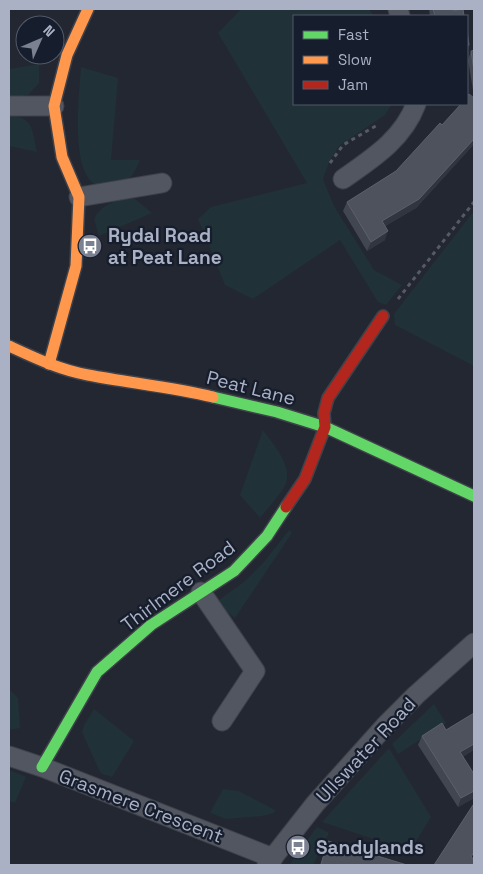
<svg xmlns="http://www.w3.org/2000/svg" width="483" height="874" font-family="'Space Grotesk',sans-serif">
  <rect width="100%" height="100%" fill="#232731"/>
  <g fill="#203137">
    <path d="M 241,9 L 369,9 L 374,16 L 294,16 L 294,104 L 392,104 L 385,115 L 339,146 L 329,162 L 323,179 L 334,206 L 374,270 L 402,285 L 386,305 L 378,302 L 340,240 L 253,299 L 225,285 L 198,219 L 211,207 L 307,183 L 218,33 Z"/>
    <path d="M 39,64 L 39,83 L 28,95 L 9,97 L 9,69 Z"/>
    <path d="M 81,67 L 118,78 L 111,160 L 140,160 C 130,185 122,183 98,187 C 95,185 91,182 89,179 C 72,157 79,94 81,67 Z"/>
    <path d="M 9,116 C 34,116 32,131 37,152 L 9,146 Z"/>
    <path d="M 122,199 L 135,199 L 152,213 L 99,236 L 94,219 C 100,207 109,203 122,199 Z"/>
    <path d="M 474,211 L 474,366 L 395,325 L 394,314 Z"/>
    <path d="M 263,430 C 273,444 292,464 286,483 C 284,491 266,510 260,518 L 240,495 Z"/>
    <path d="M 289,530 L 292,533 L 235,618 L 226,611 L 219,600 L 245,581 L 263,563 Z"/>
    <path d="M 9,689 L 18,698 L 20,728 L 9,730 Z"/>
    <path d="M 434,704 L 446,723 L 398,754 L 392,744 Z"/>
    <path d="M 94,709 L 134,741 L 112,777 L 102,774 L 99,770 L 82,732 L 84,725 Z"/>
    <path d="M 389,748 L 431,817 L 410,851 L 322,822 Z"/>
    <path d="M 9,770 L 26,777 L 15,803 L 9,801 Z"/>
    <path d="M 223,789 L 239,791 L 275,810 L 274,813 L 262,816 L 226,819 L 210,813 Z"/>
    <path d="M 317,827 L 329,833 L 313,865 L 289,865 Z"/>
  </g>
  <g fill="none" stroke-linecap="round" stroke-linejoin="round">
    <g stroke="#3f424a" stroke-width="21">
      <g id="street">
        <path d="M 398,9 L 400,16"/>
        <path d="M 9,106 L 54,106"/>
        <path d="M 343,179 C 373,158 403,139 416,104"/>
        <path d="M 79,197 L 162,183"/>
        <path d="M 201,592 L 255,671 L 222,721"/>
        <path d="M 9,756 L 42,767 L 273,858"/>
        <path d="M 267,865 L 315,804 L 385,726 L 416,695 L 474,643"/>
      </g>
    </g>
    <g stroke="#3f424a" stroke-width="14">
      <g id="fast">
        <path d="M 213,397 L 277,412 L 325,427 L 474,496"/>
        <path d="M 42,767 L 97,672 L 151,625 L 234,571 L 267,536 L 286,507"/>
      </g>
    </g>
    <g stroke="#3f424a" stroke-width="14">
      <g id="slow">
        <path d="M 9,346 C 35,358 60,370 88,375 C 130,383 172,387 213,397"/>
        <path d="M 49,364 L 76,266 L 79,197 L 62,157 L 54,106 L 67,55 L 88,9"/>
      </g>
    </g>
    <g stroke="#3f424a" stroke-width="14">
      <path id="jam" d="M 286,507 L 305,479 L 325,427 L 324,413 L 328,398 L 383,316"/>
    </g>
    <g stroke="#555a64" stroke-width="3" stroke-dasharray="4 4" stroke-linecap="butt">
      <path d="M 330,163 L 343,145 L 379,124"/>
      <path d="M 398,299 L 474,202"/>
    </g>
    <use href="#street" stroke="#525660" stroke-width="19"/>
    <use href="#fast" stroke="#63d668" stroke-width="11"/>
    <use href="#slow" stroke="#ff974d" stroke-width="11"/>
    <use href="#jam" stroke="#b3261e" stroke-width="11"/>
  </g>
  <g fill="#424651">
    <path d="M 429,9 L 453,9 L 453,11 L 464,16 L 430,16 Z"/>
    <path d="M 474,50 L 474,96 L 468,60 L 471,51 Z"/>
    <path d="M 474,98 L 474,144 L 416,208 L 385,226 L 385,240 L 367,251 L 343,211 L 347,202 L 396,171 L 442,125 Z"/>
    <path d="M 446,730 L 474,774 L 474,798 L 458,807 L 418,745 L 422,736 Z"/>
  </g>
  <g fill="#31353f">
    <path d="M 469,45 L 467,53 L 467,46 Z"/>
    <path d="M 474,139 L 474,144 L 416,208 L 379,230 L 382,221 Z"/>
    <path d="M 388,231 L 385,240 L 367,251 L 371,242 Z"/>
    <path d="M 474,744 L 474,750 L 457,761 L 460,752 Z"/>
    <path d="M 474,791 L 474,798 L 458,807 L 461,798 Z"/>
  </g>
  <g fill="#4d525d" stroke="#5c606e">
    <path d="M 433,9 L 453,9 L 453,11 L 463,9 L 464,16 L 435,16 Z"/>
    <path d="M 467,30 L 469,45 L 467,46 Z"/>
    <path d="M 474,50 L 474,71 L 471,51 Z"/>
    <path d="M 469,94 L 474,98 L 474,139 L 419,199 L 382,221 L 388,231 L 371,242 L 347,202 L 396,171 L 440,123 L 442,125 L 461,104 L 467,104 L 467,97 Z"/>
    <path d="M 474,713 L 474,744 L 460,752 L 474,774 L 474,791 L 461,798 L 422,736 L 442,723 L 446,730 Z"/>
    <path d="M 473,805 L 474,806 L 474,852 L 471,857 L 474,859 L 474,865 L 434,865 Z"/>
    <path d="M 328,841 L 407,865 L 324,865 L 321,864 Z"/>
  </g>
  <defs>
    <g id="bus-disc" transform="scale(1.25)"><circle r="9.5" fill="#7b8191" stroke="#161d2c"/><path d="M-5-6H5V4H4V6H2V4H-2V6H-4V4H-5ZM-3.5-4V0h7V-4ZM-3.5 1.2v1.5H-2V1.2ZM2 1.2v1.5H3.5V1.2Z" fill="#fff"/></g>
  </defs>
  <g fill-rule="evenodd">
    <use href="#bus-disc" x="90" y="246"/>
    <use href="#bus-disc" x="298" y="847"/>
  </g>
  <g text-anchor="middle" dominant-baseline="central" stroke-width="4.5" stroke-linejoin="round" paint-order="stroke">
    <g font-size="19" font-weight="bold" fill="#aab1c5" stroke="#161d2c" text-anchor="start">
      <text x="108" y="235">Rydal Road<tspan x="108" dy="22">at Peat Lane</tspan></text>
      <text x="316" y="847">Sandylands</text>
    </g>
    <g font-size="19" fill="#aab1c5" stroke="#161d2c">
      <text transform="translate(251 388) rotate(14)">Peat Lane</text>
      <text transform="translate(178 586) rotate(-37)">Thirlmere Road</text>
      <text transform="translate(366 750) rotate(-47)">Ullswater Road</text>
      <text transform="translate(141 806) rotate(21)">Grasmere Crescent</text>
    </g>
  </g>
  <rect width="483" height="874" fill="none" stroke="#aab1c5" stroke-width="20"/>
  <rect x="293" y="15" width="175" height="90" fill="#161d2c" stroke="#515869"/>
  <rect x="303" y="31" width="25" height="8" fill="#63d668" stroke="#515869"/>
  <text x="338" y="40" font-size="15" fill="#aab1c5">Fast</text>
  <rect x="303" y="56" width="25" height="8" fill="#ff974d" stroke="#515869"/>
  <text x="338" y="65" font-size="15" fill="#aab1c5">Slow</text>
  <rect x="303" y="81" width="25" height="8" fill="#b3261e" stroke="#515869"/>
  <text x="338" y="90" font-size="15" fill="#aab1c5">Jam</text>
  <g transform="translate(40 40) rotate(45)"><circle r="24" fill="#161d2c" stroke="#515869"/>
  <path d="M0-4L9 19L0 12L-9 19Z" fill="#7b8191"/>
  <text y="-8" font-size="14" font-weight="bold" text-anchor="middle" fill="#aab1c5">N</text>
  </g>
</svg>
